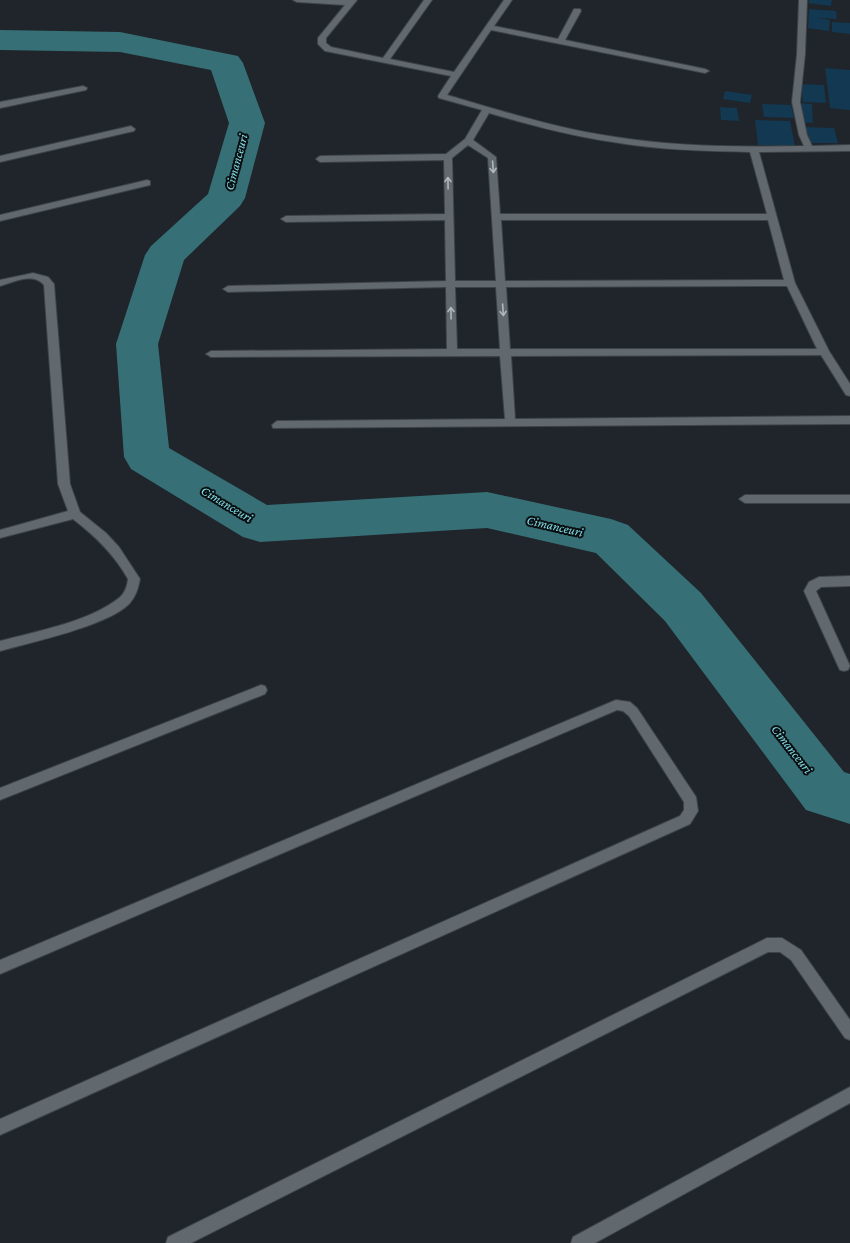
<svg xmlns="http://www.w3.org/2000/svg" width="850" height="1243" font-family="'Crimson Pro',serif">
  <rect width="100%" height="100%" fill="#1f252a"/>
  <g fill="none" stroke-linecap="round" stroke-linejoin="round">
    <path fill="#367076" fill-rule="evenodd" d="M 0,30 L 120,32 L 238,56 L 243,63 L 265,123 L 245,198 L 240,206 L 184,260 L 158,344 L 169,448 L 267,505 L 487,492 L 611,519 L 628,525 L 701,593 L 844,772 L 850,774 L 850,824 L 806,810 L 665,621 L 596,553 L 487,528 L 260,542 L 243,537 L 131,469 L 124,457 L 116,344 L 145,255 L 151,246 L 208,194 L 229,123 L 211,70 L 120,52 L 0,50 Z"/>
  </g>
  <g fill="#133851">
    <path d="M 809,0 L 832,0 L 831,6 L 808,3 Z"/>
    <path d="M 809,9 L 836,11 L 837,19 L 817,18 L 830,20 L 829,31 L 808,28 Z"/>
    <path d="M 832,22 L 850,23 L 850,34 L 832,32 Z"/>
    <path d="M 825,68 L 850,70 L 850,110 L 830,108 Z"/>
    <path d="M 801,84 L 824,85 L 826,103 L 803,102 Z"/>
    <path d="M 725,91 L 752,95 L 750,103 L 723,99 Z"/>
    <path d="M 799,103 L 812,104 L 813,123 L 800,122 Z"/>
    <path d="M 762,104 L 791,105 L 794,118 L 764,117 Z"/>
    <path d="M 720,107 L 737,108 L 739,121 L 721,120 Z"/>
    <path d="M 755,120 L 790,121 L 795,146 L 758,145 Z"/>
    <path d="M 803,127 L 834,128 L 838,143 L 807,143 Z"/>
  </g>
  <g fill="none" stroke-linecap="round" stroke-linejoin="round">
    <g stroke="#3e4347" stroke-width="2">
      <g id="street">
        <path d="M 293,0 L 357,0 L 326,38 L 326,43 L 331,47 L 383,58 L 424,0 L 432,0 L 390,59 L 454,72 L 504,0 L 512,0 L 494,26 L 558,39 L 574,9 L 580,9 L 581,11 L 565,40 L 705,69 L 709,71 L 705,73 L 491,30 L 447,95 C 502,111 558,129 615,137 C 677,147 741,147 804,146 L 799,135 L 792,102 L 797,54 L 799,0 L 807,0 L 805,54 L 800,102 L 807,135 L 812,146 L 850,145 L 850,151 L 759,152 L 795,283 L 829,351 L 850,384 L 850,396 L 846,395 L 821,355 L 511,356 L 515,419 L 850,416 L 850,424 L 273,428 L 272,425 L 277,421 L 505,419 L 500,356 L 211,357 L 206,354 L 211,351 L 447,349 L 446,287 L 228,292 L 223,289 L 228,286 L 446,281 L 445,220 L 286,222 L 281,219 L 286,216 L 445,214 L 444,160 L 320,162 L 316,159 L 320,156 L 446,154 L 465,139 L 482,110 L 439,98 L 438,96 L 451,76 L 325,51 L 318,44 L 318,38 L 345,5 L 297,2 ZM 489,113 C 530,125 571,136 613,142 C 659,150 705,151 750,152 L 767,214 L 500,214 L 496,157 L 473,140 ZM 468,145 L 488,158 L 496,281 L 455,281 L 452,158 ZM 501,220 L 768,220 L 784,280 L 505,281 ZM 787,286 L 817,349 L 510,349 L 506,287 ZM 455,287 L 496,287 L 500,349 L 457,349 Z"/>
        <path d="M 83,86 L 87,88 L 86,90 L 0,108 L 0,102 Z"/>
        <path d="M 131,126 L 135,129 L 134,131 L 0,162 L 0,156 Z"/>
        <path d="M 147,180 L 150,181 L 150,185 L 0,221 L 0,215 Z"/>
        <path d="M 33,273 L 48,277 L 54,284 L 70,484 L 80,512 L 106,533 L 119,547 L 140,579 C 138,589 136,596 129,604 C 107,626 32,642 0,651 L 0,641 C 37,631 89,622 119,598 C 125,593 127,587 128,579 C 114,554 95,536 73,519 L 0,538 L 0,530 L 68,511 L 58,484 L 44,285 C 33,272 14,282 0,286 L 0,280 Z"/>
        <path d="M 745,495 L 850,495 L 850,503 L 745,503 L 739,499 Z"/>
        <path d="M 850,576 L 850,586 L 821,587 L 816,591 L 850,666 L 848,670 L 844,671 L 840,670 L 838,666 L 804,591 L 809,582 L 819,577 Z"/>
        <path d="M 261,685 L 265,686 L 267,690 L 265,694 L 0,800 L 0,788 Z"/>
        <path d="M 616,700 L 630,702 L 637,708 L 696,797 L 698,811 L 690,824 L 0,1135 L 0,1119 L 680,816 L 684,810 L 684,802 L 629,716 L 623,711 L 617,710 L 0,974 L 0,960 Z"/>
        <path d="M 767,938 L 782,938 L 801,950 L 850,1020 L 850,1040 L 845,1038 L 791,960 L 780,952 L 768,952 L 191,1243 L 166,1243 L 168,1237 Z"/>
        <path d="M 850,1087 L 850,1103 L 595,1243 L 571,1243 L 573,1237 Z"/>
      </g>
    </g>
    <use href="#street" fill="#61696e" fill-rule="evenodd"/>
  </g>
  <defs><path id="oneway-shaft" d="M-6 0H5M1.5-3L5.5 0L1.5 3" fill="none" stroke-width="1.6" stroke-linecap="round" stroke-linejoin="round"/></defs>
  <g stroke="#b1b8bb">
    <use href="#oneway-shaft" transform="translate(493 167) rotate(86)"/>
    <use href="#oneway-shaft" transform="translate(448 183) rotate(-91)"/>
    <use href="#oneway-shaft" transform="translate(503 310) rotate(86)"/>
    <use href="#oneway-shaft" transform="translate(451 313) rotate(-91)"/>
  </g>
  <g text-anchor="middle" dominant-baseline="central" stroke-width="4" stroke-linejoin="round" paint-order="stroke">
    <g font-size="13" font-style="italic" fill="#7edce7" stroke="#0b0e10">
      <text transform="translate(236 162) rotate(-75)">Cimanceuri</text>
      <text transform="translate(227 504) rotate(31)">Cimanceuri</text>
      <text transform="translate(555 526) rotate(13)">Cimanceuri</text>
      <text transform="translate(792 749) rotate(52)">Cimanceuri</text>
    </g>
  </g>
</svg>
